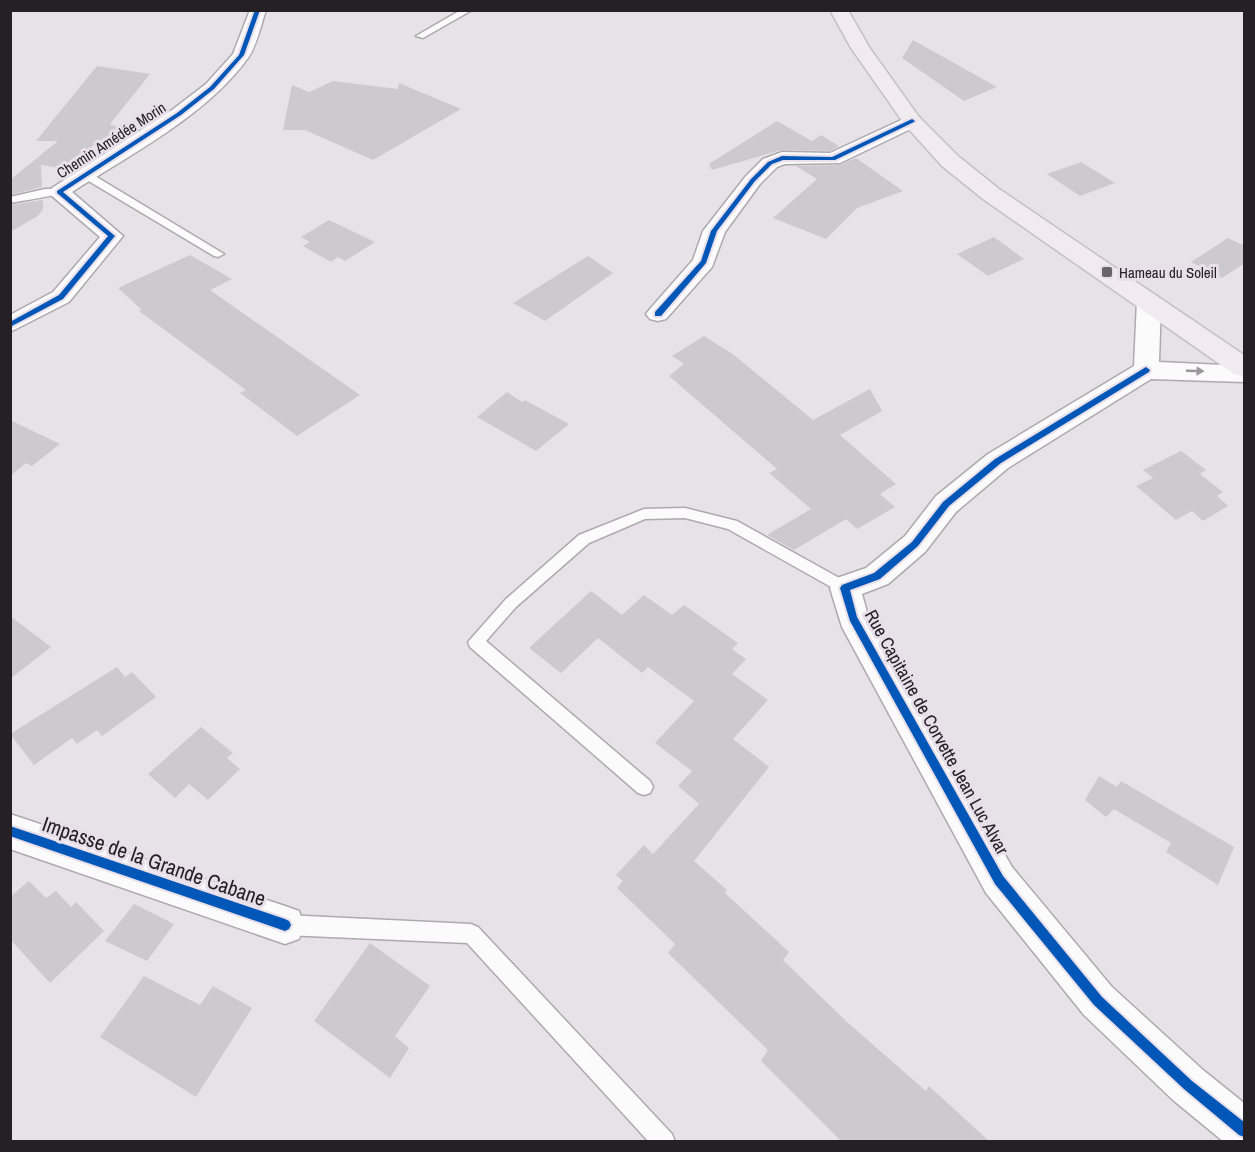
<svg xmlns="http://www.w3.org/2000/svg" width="1255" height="1152" font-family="'Archivo Narrow',sans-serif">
  <rect width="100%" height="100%" fill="#e7e2e7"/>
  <g fill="#cdcacf">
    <path d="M 913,40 L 997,87 L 964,101 L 902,58 Z"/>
    <path d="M 97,66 L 150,74 L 110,124 L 133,133 L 118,142 L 96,142 L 72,170 L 41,165 L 42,187 L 10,195 L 10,180 L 58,141 L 36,141 Z"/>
    <path d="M 333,81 L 398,89 L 399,83 L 461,109 L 373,160 L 305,130 L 283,130 L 292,85 L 309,92 Z"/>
    <path d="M 777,121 L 812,141 L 821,135 L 839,146 L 830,151 L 781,150 L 712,170 L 709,164 Z"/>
    <path d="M 856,158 L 903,191 L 857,208 L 826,239 L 773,218 L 817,179 L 796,166 L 840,165 Z"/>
    <path d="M 1081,162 L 1115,183 L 1080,196 L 1047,174 Z"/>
    <path d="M 43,200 L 43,209 L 38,216 L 10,232 L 10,205 Z"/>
    <path d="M 329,220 L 375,242 L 345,261 L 338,257 L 331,262 L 303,246 L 310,242 L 301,237 Z"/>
    <path d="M 994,237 L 1024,259 L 988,276 L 957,254 Z"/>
    <path d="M 1228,238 L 1245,246 L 1245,263 L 1222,278 L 1191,262 Z"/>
    <path d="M 190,255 L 232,279 L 210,290 L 360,395 L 297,436 L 240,393 L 246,390 L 139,311 L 142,310 L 118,288 Z"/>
    <path d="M 588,256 L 613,273 L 545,321 L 513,303 Z"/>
    <path d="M 704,336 L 734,355 L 813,420 L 870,389 L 882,411 L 840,435 L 896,484 L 880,494 L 895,507 L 857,529 L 846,519 L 794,550 L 767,535 L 811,509 L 769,473 L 777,469 L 669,376 L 684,364 L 672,356 Z"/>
    <path d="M 507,392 L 522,402 L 525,400 L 569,424 L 536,451 L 477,417 Z"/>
    <path d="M 10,420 L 60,444 L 32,466 L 26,463 L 10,476 Z"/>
    <path d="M 1181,451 L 1206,470 L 1200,474 L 1223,492 L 1217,496 L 1228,506 L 1203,521 L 1192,511 L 1176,520 L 1136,486 L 1153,478 L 1143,470 Z"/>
    <path d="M 591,591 L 622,615 L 644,595 L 672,615 L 684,605 L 738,643 L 732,649 L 746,659 L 732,674 L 768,700 L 733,739 L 769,767 L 694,861 L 727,890 L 725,893 L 789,952 L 783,960 L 847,1022 L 926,1091 L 929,1086 L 990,1142 L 842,1142 L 761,1061 L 768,1050 L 668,953 L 675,944 L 617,888 L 623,881 L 616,875 L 644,845 L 653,854 L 699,804 L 678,786 L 692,771 L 655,743 L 694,701 L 648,667 L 642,673 L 598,638 L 561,673 L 529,648 Z"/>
    <path d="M 10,616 L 51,647 L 10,679 Z"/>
    <path d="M 117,667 L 125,677 L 132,672 L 156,697 L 102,736 L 97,730 L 77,744 L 72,738 L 34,765 L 10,734 Z"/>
    <path d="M 201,727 L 233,753 L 227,758 L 240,769 L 208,800 L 189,784 L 175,798 L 148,774 Z"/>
    <path d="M 1099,776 L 1117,787 L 1121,781 L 1234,847 L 1218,885 L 1166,852 L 1171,843 L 1114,809 L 1106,817 L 1085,800 Z"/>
    <path d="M 29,881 L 46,898 L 56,891 L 71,907 L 76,902 L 104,931 L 50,983 L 10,939 L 10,897 Z"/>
    <path d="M 134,904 L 174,924 L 147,961 L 105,941 Z"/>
    <path d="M 370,943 L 430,986 L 395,1036 L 409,1048 L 390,1078 L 314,1021 Z"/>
    <path d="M 144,976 L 200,1005 L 213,986 L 252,1008 L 196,1097 L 100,1037 Z"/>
  </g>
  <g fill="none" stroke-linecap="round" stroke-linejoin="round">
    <g stroke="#ada9ae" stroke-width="3">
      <g id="service">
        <path d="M 461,10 L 472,10 L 423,38 L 416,36 Z"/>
        <path d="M 82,173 L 90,173 L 224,254 L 218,257 L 214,256 L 82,177 Z"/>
        <path d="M 45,189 L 59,189 L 64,192 C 61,195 20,201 10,203 L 10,197 Z"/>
        <path d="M 685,508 L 737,521 L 850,584 L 853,588 L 850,592 L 840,592 L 728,529 L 685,518 L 645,519 L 589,543 L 516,607 L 486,641 L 650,781 L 653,787 L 650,793 L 644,795 L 638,793 L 470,647 L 468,642 L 506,599 L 579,535 L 644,509 Z"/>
        <path d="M 285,915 L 471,924 L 478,927 L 672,1134 L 675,1142 L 649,1142 L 467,943 L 285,935 L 278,932 L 275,925 L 278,918 Z"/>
      </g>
    </g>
    <g stroke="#ada9ae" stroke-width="3">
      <g id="minor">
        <path d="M 250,10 L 266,10 C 261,25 257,45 248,58 C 206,116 131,154 72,192 L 123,236 L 69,302 L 10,332 L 10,315 L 53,292 L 100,237 L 52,196 L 49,192 L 52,188 L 172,110 L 206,84 L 233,54 Z"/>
        <path d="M 912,115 L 919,117 L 922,121 L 919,125 L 840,163 L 785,164 L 777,167 L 760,184 L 725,232 L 712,267 L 666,319 L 658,321 L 650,319 L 646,314 L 650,309 L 693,260 L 703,231 L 746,176 L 763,159 L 782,152 L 830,153 Z"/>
        <path d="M 1149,294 L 1157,296 L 1161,301 L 1159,362 L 1244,366 L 1244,382 L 1151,379 L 1008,468 L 956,512 L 925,552 L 888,584 L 862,594 L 868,616 L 1012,867 L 1112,987 L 1203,1070 L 1244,1103 L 1244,1142 L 1224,1142 L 1173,1100 L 1084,1015 L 986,893 L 842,627 L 830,588 L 834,579 L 866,568 L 905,536 L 936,496 L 988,454 L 1134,366 L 1137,301 L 1141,296 Z"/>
        <path d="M 10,814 L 285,906 L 299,911 L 304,925 L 299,939 L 285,944 L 10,849 Z"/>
      </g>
    </g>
    <g stroke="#c2c0c2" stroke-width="3">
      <path id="primary" d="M 830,10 L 848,10 L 869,47 L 919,117 L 958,156 L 999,189 L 1244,355 L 1244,377 L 1234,374 L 983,199 L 942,166 L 905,125 L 851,48 Z"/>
    </g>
    <use href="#service" fill="#fbfbfb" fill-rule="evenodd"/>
    <use href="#minor" fill="#fbfbfb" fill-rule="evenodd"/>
    <use href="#primary" fill="#f1eaef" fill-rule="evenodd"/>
    <g stroke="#e8dfea" stroke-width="4">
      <g id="cycleway">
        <path d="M 255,10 L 260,10 L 244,55 L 214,89 L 181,115 L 63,192 L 115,236 L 63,299 L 10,327 L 10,322 L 59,295 L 108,236 L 57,193 L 57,191 L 177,113 L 210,87 L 239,55 Z"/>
        <path d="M 912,119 L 915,121 L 914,122 L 835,160 L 783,160 L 772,164 L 755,181 L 717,231 L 706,263 L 661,316 L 655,316 L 655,312 L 701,261 L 711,231 L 751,179 L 768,162 L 782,156 L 832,157 Z"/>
        <path d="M 1146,367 L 1150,370 L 1149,372 L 1001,463 L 949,506 L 918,546 L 880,579 L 850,590 L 857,617 L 1003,876 L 1102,997 L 1192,1081 L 1244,1122 L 1244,1137 L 1239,1135 L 1184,1089 L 1094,1005 L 995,884 L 850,621 L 840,588 L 842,585 L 874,573 L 912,542 L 943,502 L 995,459 Z"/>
        <path d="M 10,826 L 285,919 L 289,921 L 291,925 L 289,929 L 285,931 L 10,836 Z"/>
      </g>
    </g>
    <use href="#cycleway" fill="#0057b8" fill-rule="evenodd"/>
  </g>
  <defs><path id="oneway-solid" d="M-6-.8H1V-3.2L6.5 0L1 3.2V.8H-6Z" transform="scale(1.5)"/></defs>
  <use fill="#9a989a" href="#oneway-solid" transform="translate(1195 371) rotate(2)"/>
  <rect fill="#686468" stroke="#e8dfea" stroke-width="2" x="1101" y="266" width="12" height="12" rx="3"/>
  <g text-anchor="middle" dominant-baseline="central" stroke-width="6" stroke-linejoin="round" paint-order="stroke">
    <g font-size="15" fill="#242024" stroke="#e8dfea">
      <text transform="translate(111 140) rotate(-33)">Chemin Amédée Morin</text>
    </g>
    <g font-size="15" fill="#242024" stroke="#e8dfea" text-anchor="start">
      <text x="1119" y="272">Hameau du Soleil</text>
    </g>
    <g font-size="18" fill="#242024" stroke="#e8dfea">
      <text transform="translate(937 732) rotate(61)">Rue Capitaine de Corvette Jean Luc Alvar</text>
    </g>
    <g font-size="21" fill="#242024" stroke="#e8dfea">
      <text transform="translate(154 861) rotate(19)">Impasse de la Grande Cabane</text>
    </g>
  </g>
  <rect width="1255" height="1152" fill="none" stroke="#242024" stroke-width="24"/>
</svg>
